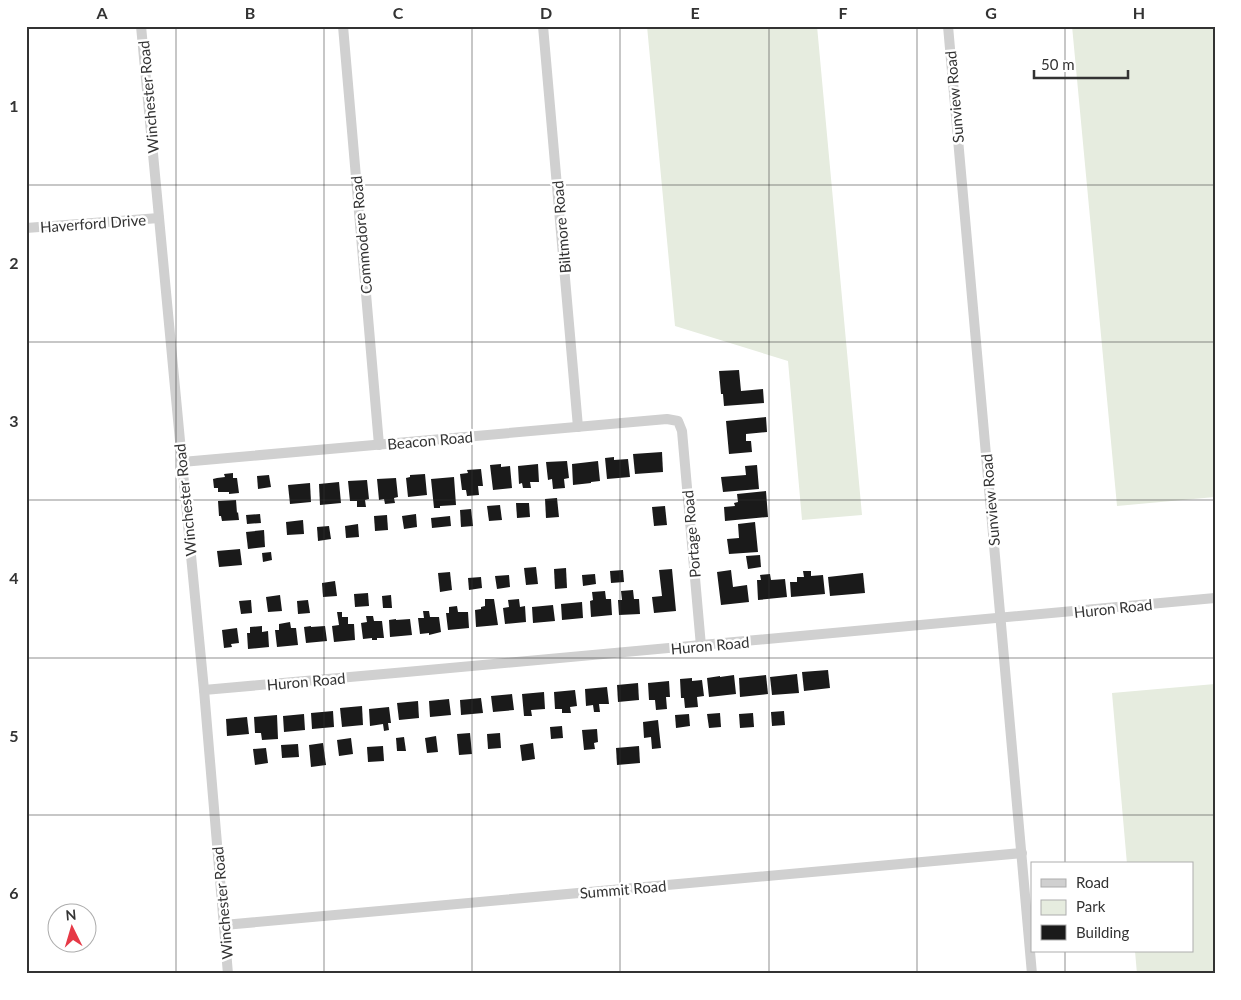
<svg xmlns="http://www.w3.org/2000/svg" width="1241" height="1000" font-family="Lato,sans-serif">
  <rect width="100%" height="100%" fill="#fff"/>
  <g fill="#e6ecdf">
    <path d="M 647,26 L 817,26 L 862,515 L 802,520 L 788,361 L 675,326 Z"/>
    <path d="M 1072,26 L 1215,26 L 1215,497 L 1117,506 Z"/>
    <path d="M 1215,684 L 1215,974 L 1137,974 L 1135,951 L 1192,951 L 1192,864 L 1127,864 L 1112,693 Z"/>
  </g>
  <g fill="#1a1a1a">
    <path d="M 739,370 L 741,391 L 763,389 L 764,403 L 724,406 L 723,394 L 721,394 L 719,371 Z"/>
    <path d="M 766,417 L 767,432 L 746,434 L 746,441 L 751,441 L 752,452 L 729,454 L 726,421 Z"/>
    <path d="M 662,452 L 663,472 L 635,474 L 633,454 Z"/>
    <path d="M 614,457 L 614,460 L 628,459 L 630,477 L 607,479 L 605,458 Z"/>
    <path d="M 567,461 L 569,478 L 564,479 L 565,488 L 553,489 L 552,479 L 548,480 L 546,462 Z"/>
    <path d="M 598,461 L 600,481 L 591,482 L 591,483 L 573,485 L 572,464 Z"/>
    <path d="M 501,464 L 501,467 L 510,466 L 512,488 L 493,490 L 490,465 Z"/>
    <path d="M 538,464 L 539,482 L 530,482 L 531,488 L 523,488 L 522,483 L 519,484 L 518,466 Z"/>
    <path d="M 757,465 L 759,489 L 723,492 L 721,477 L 746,475 L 745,466 Z"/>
    <path d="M 481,469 L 483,486 L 478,486 L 479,495 L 467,496 L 466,490 L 462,490 L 460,474 L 468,473 L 467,470 Z"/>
    <path d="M 233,473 L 233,478 L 237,478 L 239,493 L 229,494 L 229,492 L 218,492 L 218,488 L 214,488 L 213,479 L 217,478 L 225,477 L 224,474 Z"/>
    <path d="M 425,474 L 427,495 L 408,497 L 406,478 L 410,477 L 410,475 Z"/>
    <path d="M 269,475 L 271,487 L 258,489 L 257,476 Z"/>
    <path d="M 454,477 L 456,505 L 440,506 L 440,508 L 434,508 L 431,479 Z"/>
    <path d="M 396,478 L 398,497 L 394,498 L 395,503 L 385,504 L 384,499 L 379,500 L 377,479 Z"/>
    <path d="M 367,480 L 369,499 L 365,500 L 366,507 L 357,507 L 357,501 L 350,501 L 348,481 Z"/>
    <path d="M 339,482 L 341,503 L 320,505 L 319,484 Z"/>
    <path d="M 310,483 L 311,502 L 290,504 L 288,485 Z"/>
    <path d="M 766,491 L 768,517 L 725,521 L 724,507 L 735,506 L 734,503 L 738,502 L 737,494 Z"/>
    <path d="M 557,498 L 559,517 L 546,518 L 545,499 Z"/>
    <path d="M 236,500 L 237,513 L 238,512 L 239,520 L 222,521 L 221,516 L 219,516 L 218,501 Z"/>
    <path d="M 516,503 L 529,503 L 530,517 L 517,518 Z"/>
    <path d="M 500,505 L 502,520 L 489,521 L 487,506 Z"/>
    <path d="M 665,506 L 667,525 L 654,526 L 652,507 Z"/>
    <path d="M 471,509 L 473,526 L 461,527 L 460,510 Z"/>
    <path d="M 260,514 L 261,523 L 247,524 L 246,515 Z"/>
    <path d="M 416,514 L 417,527 L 404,529 L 402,516 Z"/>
    <path d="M 387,515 L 388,530 L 375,531 L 374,516 Z"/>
    <path d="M 450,516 L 451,526 L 432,528 L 431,518 Z"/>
    <path d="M 303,520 L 304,534 L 287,535 L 286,522 Z"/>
    <path d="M 755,522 L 758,552 L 729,554 L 727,539 L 739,538 L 738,524 Z"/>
    <path d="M 358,524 L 359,537 L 346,538 L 345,526 Z"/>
    <path d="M 329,526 L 331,539 L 318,541 L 317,527 Z"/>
    <path d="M 264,530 L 265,547 L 248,549 L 246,532 Z"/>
    <path d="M 240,549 L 242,565 L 219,567 L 217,551 Z"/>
    <path d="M 271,552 L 272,560 L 263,562 L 262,553 Z"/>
    <path d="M 760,555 L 761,567 L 748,569 L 746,556 Z"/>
    <path d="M 536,567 L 538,584 L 526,585 L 524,568 Z"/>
    <path d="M 566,568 L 567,588 L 555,589 L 554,569 Z"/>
    <path d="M 672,569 L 676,611 L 654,613 L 652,597 L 662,596 L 659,570 Z"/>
    <path d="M 623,570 L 624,582 L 611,583 L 610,571 Z"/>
    <path d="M 731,570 L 733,587 L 747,585 L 749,602 L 721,605 L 717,572 Z"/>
    <path d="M 803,571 L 811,571 L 811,576 L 823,575 L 825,594 L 791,597 L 790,582 L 797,582 L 797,577 L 804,577 Z"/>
    <path d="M 450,572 L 452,590 L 440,592 L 438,573 Z"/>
    <path d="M 863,573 L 865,593 L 830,596 L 828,577 Z"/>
    <path d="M 595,574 L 596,584 L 583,586 L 582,575 Z"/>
    <path d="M 770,574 L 771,580 L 785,579 L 787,597 L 758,600 L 757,580 L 761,580 L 760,575 Z"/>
    <path d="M 509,575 L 510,587 L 497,589 L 495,576 Z"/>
    <path d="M 481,577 L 482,588 L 469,590 L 468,578 Z"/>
    <path d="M 335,581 L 337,596 L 323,597 L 322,583 Z"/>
    <path d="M 633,590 L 634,599 L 639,599 L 640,614 L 619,615 L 618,600 L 622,600 L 621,591 Z"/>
    <path d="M 605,591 L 606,599 L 611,599 L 612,615 L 591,617 L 590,601 L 593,600 L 592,592 Z"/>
    <path d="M 368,593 L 369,606 L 355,607 L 354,594 Z"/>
    <path d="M 280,595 L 282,611 L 268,612 L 266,597 Z"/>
    <path d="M 391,595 L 392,608 L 383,608 L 382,596 Z"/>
    <path d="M 485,599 L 494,599 L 498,625 L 476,627 L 475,610 L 481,609 L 481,607 L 485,606 Z"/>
    <path d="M 519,599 L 520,607 L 525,606 L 526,622 L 505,624 L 503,608 L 509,607 L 508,600 Z"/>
    <path d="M 251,600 L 252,613 L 241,614 L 239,601 Z"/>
    <path d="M 308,600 L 310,613 L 298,614 L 297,601 Z"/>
    <path d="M 582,602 L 583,618 L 562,620 L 561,604 Z"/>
    <path d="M 553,605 L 555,621 L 533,623 L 532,607 Z"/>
    <path d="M 457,606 L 458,612 L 468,612 L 469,628 L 448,630 L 446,613 L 449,613 L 449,607 Z"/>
    <path d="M 423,611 L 429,611 L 430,617 L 439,617 L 441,632 L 429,635 L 429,633 L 420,634 L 418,618 L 424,618 Z"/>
    <path d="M 337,612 L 342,612 L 342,617 L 348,617 L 348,624 L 354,624 L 355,640 L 334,642 L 332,626 L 339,625 Z"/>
    <path d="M 366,616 L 373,616 L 374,621 L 382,621 L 384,638 L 377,638 L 377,640 L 372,640 L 372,638 L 363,639 L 361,623 L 367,622 Z"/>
    <path d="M 396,619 L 396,620 L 410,619 L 412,635 L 390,637 L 389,620 Z"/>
    <path d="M 290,622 L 291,628 L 296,628 L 298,645 L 277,647 L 275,630 L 279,630 L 279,624 Z"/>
    <path d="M 262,626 L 262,632 L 268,631 L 269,647 L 248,649 L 247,633 L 250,633 L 250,627 Z"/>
    <path d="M 311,626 L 311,627 L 325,626 L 327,641 L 306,643 L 304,627 Z"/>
    <path d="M 237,628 L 239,643 L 231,644 L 232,647 L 224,648 L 222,630 Z"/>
    <path d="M 828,670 L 830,688 L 804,691 L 802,672 Z"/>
    <path d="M 797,674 L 799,693 L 772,695 L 770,677 Z"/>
    <path d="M 734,675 L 736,694 L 709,697 L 707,678 L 720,676 L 720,677 Z"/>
    <path d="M 766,675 L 768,694 L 740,697 L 739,678 Z"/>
    <path d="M 692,678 L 692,681 L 702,680 L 704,696 L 697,697 L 698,707 L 685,708 L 684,698 L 681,698 L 680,679 Z"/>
    <path d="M 669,681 L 670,697 L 666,697 L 667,709 L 656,710 L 655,700 L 649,700 L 648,683 Z"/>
    <path d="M 638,683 L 639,700 L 618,702 L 617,685 Z"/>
    <path d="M 607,687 L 609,704 L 599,704 L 600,712 L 594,712 L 593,705 L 586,706 L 585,689 Z"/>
    <path d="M 575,690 L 577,706 L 570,707 L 571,713 L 562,713 L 562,709 L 555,709 L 554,692 Z"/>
    <path d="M 544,692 L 545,709 L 531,710 L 532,716 L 524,716 L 522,694 Z"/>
    <path d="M 512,694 L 514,710 L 493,712 L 491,696 Z"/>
    <path d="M 481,698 L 483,713 L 461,715 L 460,700 Z"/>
    <path d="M 449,699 L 451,715 L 430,717 L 429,701 Z"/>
    <path d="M 418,701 L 419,718 L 399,720 L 397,703 Z"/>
    <path d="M 362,706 L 363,725 L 342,727 L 340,708 Z"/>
    <path d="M 389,707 L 391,723 L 388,723 L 389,730 L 384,731 L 383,724 L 370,726 L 369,709 Z"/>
    <path d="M 333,711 L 334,727 L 312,729 L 311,713 Z"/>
    <path d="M 784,711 L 785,725 L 772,726 L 771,712 Z"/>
    <path d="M 720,713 L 721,727 L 709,728 L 707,714 Z"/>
    <path d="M 753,713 L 754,727 L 740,728 L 739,714 Z"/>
    <path d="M 304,714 L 305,730 L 284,732 L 283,716 Z"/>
    <path d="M 689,714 L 690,726 L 676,728 L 675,715 Z"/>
    <path d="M 277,715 L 278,739 L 262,740 L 261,733 L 255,733 L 254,717 Z"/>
    <path d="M 247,717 L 249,734 L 227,736 L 226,719 Z"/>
    <path d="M 658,720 L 661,748 L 652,749 L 651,737 L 644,738 L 643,722 Z"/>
    <path d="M 562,726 L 563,738 L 551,739 L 550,727 Z"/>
    <path d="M 597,729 L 598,742 L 594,743 L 595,749 L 584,750 L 582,730 Z"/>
    <path d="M 470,733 L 472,754 L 459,755 L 457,734 Z"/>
    <path d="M 500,733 L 501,748 L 488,749 L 487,734 Z"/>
    <path d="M 436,736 L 438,752 L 427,753 L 425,738 Z"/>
    <path d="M 404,737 L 406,751 L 397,751 L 396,738 Z"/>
    <path d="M 351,738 L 353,754 L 339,756 L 337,740 Z"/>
    <path d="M 323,743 L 326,765 L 311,767 L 309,745 Z"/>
    <path d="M 533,743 L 535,759 L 522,761 L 520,745 Z"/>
    <path d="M 298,744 L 299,757 L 282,758 L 281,745 Z"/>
    <path d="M 383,746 L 384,761 L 368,762 L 367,747 Z"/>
    <path d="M 639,746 L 640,763 L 617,765 L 616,748 Z"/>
    <path d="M 266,748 L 268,763 L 255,765 L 253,749 Z"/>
  </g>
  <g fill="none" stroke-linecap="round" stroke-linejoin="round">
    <g stroke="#d0d0d0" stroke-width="10">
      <path d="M 141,26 L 182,462 L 204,690 L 228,974"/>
      <path d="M 343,26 L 379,445"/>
      <path d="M 543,26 L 578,427"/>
      <path d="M 948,26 L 1032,974"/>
      <path d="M 26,228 L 159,218"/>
      <path d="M 182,462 L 667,419 L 678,421 L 682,431 L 701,646"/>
      <path d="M 204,690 C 541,660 878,631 1215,598"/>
      <path d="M 224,925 L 1022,853"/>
    </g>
  </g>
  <path fill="none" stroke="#333" stroke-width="1" stroke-opacity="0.55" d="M 176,26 L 176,974M 324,26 L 324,974M 472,26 L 472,974M 620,26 L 620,974M 769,26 L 769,974M 917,26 L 917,974M 1065,26 L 1065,864M 26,185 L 1215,185M 26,342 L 1215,342M 26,500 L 1215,500M 26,658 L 1215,658M 26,815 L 1215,815M 1065,951 L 1065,974"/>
  <g text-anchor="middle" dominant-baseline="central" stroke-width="5" stroke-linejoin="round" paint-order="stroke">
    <g font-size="15" fill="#333" stroke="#fff">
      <text transform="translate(148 97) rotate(-95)">Winchester Road</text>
      <text transform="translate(954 97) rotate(-95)">Sunview Road</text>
      <text transform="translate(93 223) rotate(-4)">Haverford Drive</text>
      <text transform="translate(561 227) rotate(-95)">Biltmore Road</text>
      <text transform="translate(361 235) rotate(-95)">Commodore Road</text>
      <text transform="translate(430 440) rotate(-5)">Beacon Road</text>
      <text transform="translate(185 500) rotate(-96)">Winchester Road</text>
      <text transform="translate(990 500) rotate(-95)">Sunview Road</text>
      <text transform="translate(691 534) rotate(-95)">Portage Road</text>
      <text transform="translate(1113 608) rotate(-6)">Huron Road</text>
      <text transform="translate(710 645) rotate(-5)">Huron Road</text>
      <text transform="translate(306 681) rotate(-5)">Huron Road</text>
      <text transform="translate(623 889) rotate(-5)">Summit Road</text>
      <text transform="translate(222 903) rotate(-95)">Winchester Road</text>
    </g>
  </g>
  <rect width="1241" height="1000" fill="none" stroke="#ffffff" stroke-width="55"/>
  <rect x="1031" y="862" width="162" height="90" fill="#ffffff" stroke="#adadad"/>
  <rect x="1041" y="879" width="25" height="8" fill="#d0d0d0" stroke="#adadad"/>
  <text x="1076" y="888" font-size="15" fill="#333333">Road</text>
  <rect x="1041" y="900" width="25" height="15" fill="#e6ecdf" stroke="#adadad"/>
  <text x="1076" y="912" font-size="15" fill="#333333">Park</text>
  <rect x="1041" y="925" width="25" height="15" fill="#1a1a1a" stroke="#adadad"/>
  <text x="1076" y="938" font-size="15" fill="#333333">Building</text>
  <g transform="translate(72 928) rotate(355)"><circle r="24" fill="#ffffff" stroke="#adadad"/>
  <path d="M0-4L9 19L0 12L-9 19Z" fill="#e63946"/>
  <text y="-8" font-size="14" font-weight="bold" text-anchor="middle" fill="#333333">N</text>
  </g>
  <path d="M1034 70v8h94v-8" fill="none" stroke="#333333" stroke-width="2.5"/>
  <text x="1041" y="70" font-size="15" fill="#333333" stroke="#ffffff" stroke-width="4" paint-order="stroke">50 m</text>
  <rect x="28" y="28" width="1186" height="944" fill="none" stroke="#333" stroke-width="2"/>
  <g font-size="16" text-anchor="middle" font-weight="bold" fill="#333">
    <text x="102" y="19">A</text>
    <text x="250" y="19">B</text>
    <text x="398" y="19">C</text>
    <text x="546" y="19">D</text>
    <text x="695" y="19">E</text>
    <text x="843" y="19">F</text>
    <text x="991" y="19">G</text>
    <text x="1139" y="19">H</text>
    <text x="14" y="112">1</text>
    <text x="14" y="269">2</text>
    <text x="14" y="427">3</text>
    <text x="14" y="584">4</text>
    <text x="14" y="742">5</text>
    <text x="14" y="899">6</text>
  </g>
</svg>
